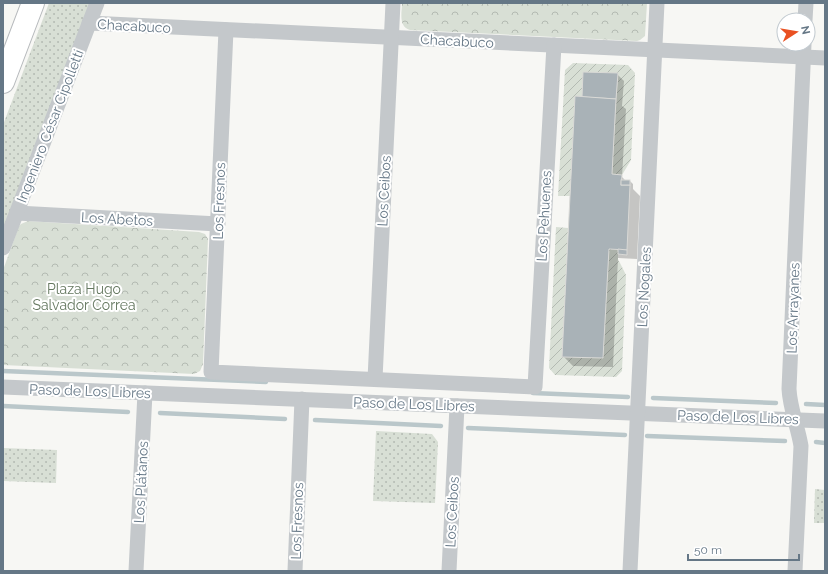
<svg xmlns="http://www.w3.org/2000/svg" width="828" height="574" font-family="Raleway,sans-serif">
  <defs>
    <pattern id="grass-dots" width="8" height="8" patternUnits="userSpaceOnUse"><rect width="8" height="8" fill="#d8dfd5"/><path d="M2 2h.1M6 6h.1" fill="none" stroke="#b3bab2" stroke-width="1.8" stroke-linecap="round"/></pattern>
    <pattern id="forest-crowns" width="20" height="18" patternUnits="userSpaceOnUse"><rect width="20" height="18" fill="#d8dfd5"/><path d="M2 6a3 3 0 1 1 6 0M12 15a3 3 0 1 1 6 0" fill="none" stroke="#b3bab2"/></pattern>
    <pattern id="garden-furrows" width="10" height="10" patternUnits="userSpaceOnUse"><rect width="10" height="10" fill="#d8dfd5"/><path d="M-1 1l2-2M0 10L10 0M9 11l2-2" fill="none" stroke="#b3bab2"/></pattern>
  </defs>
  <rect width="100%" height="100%" fill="#f7f7f4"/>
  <g fill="url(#grass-dots)">
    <path d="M 49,3 L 91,3 L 3,231 L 3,125 Z"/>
    <path d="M 376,431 L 432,434 L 438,442 L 435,503 L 373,501 Z"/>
    <path d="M 3,448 L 57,450 L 56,483 L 3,481 Z"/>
    <path d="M 815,489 L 825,490 L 825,523 L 814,523 Z"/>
  </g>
  <g fill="url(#forest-crowns)">
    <path d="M 402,3 L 647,3 L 645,36 L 640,40 L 637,41 L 410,30 C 398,26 402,13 402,3 Z"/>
    <path d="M 28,221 L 199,232 L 205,234 L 208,239 L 203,364 L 200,371 L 194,374 L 3,365 L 3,270 L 19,226 L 21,224 Z"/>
  </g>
  <g fill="url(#garden-furrows)">
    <path d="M 573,63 L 628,65 L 635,73 L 631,160 L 622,175 L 612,174 L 618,74 L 583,72 L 582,97 L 575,96 L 570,196 L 558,196 L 565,70 Z"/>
    <path d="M 556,227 L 568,228 L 562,356 L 603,358 L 609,249 L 618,249 L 618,259 L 626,275 L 622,371 L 616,377 L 555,375 L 549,368 Z"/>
  </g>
  <path fill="#0003" d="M 617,74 L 624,81 L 622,106 L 626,109 L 622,177 L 626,181 L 630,181 L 633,184 L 633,189 L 640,196 L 637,259 L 618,258 L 613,367 L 573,366 L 563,356 Z"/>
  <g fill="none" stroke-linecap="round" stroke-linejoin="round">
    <g stroke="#bac7ca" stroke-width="4.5">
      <path d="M 3,371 L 266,382"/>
      <path d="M 533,393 L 628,397"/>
      <path d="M 653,398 L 776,403"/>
      <path d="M 806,404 L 825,405"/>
      <path d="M 3,406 L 128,412"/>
      <path d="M 160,413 L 285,419"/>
      <path d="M 315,420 L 441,426"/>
      <path d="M 468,428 L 625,435"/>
      <path d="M 647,436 L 785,441"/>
      <path d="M 816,442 L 825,443"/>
    </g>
  </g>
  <g fill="#a9b2b7" stroke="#d9d9d6">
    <path d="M 583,72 L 618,73 L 616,99 L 582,97 Z"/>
    <path d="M 575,96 L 616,99 L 612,174 L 622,175 L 621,185 L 630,185 L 627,250 L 609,249 L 603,358 L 562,357 Z"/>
    <rect x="621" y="180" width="9" height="5"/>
    <path d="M 618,249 L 627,250 L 627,255 L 618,254 Z"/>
  </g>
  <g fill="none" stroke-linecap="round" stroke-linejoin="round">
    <g stroke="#b7babd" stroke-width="24">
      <path id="highway" d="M 3,82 L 33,3"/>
    </g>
    <g stroke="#c4c8cb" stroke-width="15">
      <path d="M 805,20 L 806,3"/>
      <path d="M 89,23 L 825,58"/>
      <path d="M 226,30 L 211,372 L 535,387 L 554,45"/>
      <path d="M 17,213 L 218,224"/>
      <path d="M 3,248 L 97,3"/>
      <path d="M 375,379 L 393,3"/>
      <path d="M 3,387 L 825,421"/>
      <path d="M 136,571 L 145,393"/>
      <path d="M 295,571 L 302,399"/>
      <path d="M 449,571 L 457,406"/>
      <path d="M 630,571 L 657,3"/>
      <path d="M 795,571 L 801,446 C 798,427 790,409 789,389 L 804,44"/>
    </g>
    <use href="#highway" stroke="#fff" stroke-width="22"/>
  </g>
  <g text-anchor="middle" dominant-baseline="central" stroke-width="4" stroke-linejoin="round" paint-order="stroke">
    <g font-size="14" fill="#657786" stroke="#fff">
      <text transform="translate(134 26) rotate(3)">Chacabuco</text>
      <text transform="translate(457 41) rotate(3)">Chacabuco</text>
      <text transform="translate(50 126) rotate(-69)">Ingeniero César Cipolletti</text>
      <text transform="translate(384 191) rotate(-87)">Los Ceibos</text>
      <text transform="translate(219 201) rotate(-88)">Los Fresnos</text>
      <text transform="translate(544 216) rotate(-87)">Los Pehuenes</text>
      <text transform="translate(117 219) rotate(3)">Los Abetos</text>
      <text transform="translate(644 287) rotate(-87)">Los Nogales</text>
      <text transform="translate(793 308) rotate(-88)">Los Arrayanes</text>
      <text transform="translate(90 391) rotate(2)">Paso de Los Libres</text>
      <text transform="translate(414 404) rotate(2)">Paso de Los Libres</text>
      <text transform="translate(738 417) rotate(2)">Paso de Los Libres</text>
      <text transform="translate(141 482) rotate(-87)">Los Plátanos</text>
      <text transform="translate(452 512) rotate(-87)">Los Ceibos</text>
      <text transform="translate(297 521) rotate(-88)">Los Fresnos</text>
    </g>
    <g font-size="14" fill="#657860" stroke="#fff">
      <text x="84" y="289">Plaza Hugo<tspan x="84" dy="16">Salvador Correa</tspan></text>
    </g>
  </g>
  <rect width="828" height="574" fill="none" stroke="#657786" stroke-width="8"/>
  <g transform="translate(796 32) rotate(78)"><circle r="19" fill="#ffffff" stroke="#c1c9cf"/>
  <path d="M0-3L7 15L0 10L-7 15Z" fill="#e95122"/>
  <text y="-6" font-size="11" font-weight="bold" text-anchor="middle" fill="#657786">N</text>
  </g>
  <path d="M688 554v6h111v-6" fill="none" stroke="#657786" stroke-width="2"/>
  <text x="694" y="554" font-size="12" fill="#657786" stroke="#ffffff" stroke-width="3" paint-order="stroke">50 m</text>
</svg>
